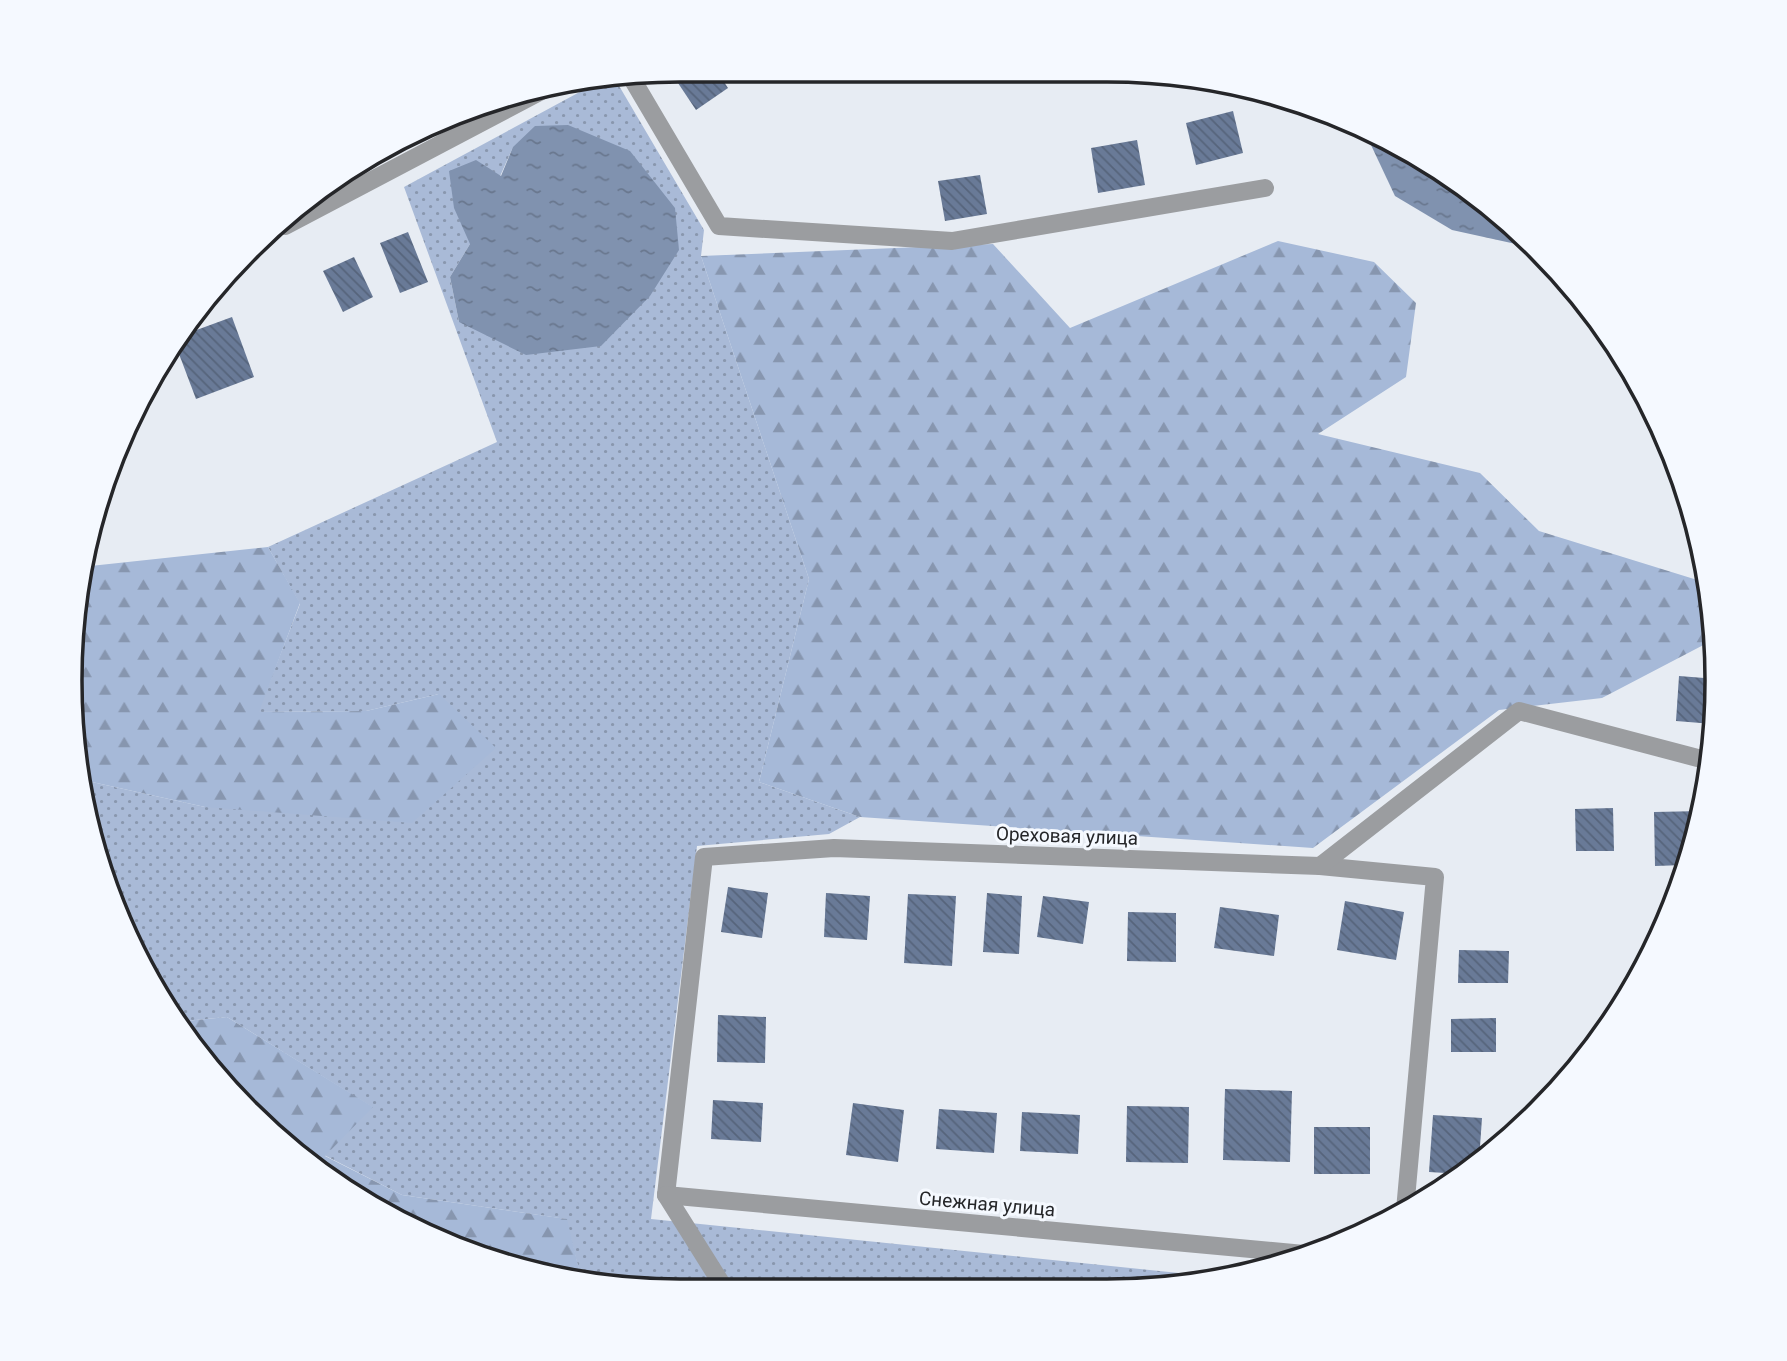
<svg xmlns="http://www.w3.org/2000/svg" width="1787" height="1361" font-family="Roboto,sans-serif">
  <defs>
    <pattern id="grass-dots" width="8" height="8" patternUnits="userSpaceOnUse" patternTransform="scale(1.75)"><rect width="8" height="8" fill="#a9bad7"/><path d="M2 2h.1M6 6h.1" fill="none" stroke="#8997ae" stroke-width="1.8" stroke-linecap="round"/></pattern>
    <pattern id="forest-firs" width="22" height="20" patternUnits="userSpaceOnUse" patternTransform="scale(1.75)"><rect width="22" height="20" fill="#a6b9d8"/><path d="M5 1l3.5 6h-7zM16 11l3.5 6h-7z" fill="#8796af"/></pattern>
    <pattern id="water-ripples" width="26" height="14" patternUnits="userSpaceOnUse" patternTransform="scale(1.75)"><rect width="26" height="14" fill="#8092af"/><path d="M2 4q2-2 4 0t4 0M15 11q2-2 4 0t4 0" fill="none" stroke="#69778e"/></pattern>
    <pattern id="building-back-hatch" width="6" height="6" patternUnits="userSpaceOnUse" patternTransform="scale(1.75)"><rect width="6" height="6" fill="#697a97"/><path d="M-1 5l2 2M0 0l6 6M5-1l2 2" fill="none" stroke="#56647b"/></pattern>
  </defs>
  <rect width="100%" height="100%" fill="#e7ecf3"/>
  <path fill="url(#grass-dots)" fill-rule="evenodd" d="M 615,79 L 704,230 L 701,256 L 809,579 L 759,782 L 860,817 L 829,834 L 697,846 L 651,1219 L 1218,1277 L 1186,1286 L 600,1286 L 582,1282 L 566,1219 L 402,1195 L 324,1155 L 372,1107 L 227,1017 L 175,1022 L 173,1020 L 103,877 L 83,780 L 205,807 L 439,694 L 366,711 L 258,712 L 300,604 L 268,547 L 497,442 L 404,187 L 600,81 ZM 513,147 L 459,322 L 450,277 L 470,244 Z"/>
  <g fill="url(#forest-firs)">
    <path d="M 1278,241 L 1374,262 L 1416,303 L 1406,377 L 1318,434 L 1480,473 L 1539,531 L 1707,583 L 1713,640 L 1602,698 L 1499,710 L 1313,848 L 860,817 L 759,782 L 809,579 L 701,256 L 993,244 L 1070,328 Z"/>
    <path d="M 268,547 L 300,603 L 259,712 L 366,711 L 439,694 L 496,748 L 412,823 L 205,807 L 83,780 L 71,720 L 81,567 Z"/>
    <path d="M 227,1017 L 373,1107 L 325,1156 L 402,1195 L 567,1219 L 582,1282 L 484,1258 L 375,1209 L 278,1139 L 175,1022 Z"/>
  </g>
  <g fill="url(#water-ripples)">
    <path d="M 568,125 L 630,151 L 675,208 L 679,250 L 650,296 L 601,346 L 526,355 L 459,322 L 450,277 L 470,244 L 454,208 L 449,171 L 476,160 L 501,176 L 513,147 L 535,126 Z"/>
    <path d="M 1363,128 L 1377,133 L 1478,196 L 1525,246 L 1452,230 L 1395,196 Z"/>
  </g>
  <g fill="url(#building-back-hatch)">
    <path d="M 680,70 L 716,70 L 728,88 L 696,110 L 670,71 Z"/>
    <path d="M 748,70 L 775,70 L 756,83 Z"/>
    <path d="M 1233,111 L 1243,153 L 1196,165 L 1186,123 Z"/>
    <path d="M 1137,140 L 1145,185 L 1098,193 L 1091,148 Z"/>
    <path d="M 980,175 L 987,214 L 945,221 L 938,181 Z"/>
    <path d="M 408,232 L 428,282 L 400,293 L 380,243 Z"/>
    <path d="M 354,257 L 373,297 L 343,312 L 323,271 Z"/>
    <path d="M 232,317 L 254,377 L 196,399 L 176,346 L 183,335 Z"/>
    <path d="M 1679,676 L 1717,679 L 1713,724 L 1676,721 Z"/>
    <path d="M 1613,808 L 1614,851 L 1576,851 L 1575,809 Z"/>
    <path d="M 1702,811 L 1685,865 L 1655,866 L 1654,812 Z"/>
    <path d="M 728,887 L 768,893 L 762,938 L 721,932 Z"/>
    <path d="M 826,893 L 870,896 L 867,940 L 824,937 Z"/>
    <path d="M 987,893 L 1022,896 L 1019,954 L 983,952 Z"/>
    <path d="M 908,894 L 956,896 L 952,966 L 904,963 Z"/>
    <path d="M 1043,896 L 1089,902 L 1083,944 L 1037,937 Z"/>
    <path d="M 1345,901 L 1404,912 L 1396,960 L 1337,950 Z"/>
    <path d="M 1220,907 L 1279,915 L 1274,956 L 1214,948 Z"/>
    <path d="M 1128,912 L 1176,913 L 1176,962 L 1127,961 Z"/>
    <path d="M 1459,950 L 1509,951 L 1508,983 L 1458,983 Z"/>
    <path d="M 718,1015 L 766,1017 L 765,1063 L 717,1062 Z"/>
    <path d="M 1496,1018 L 1496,1052 L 1451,1052 L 1451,1019 Z"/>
    <path d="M 1225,1089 L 1292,1091 L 1290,1162 L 1223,1160 Z"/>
    <path d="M 713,1100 L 763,1103 L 761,1142 L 711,1139 Z"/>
    <path d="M 853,1103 L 904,1110 L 898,1162 L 846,1155 Z"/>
    <path d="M 1127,1106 L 1189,1107 L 1188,1163 L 1126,1162 Z"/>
    <path d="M 939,1109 L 997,1113 L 994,1153 L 936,1149 Z"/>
    <path d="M 1022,1112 L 1080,1115 L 1078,1154 L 1020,1151 Z"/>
    <path d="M 1433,1115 L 1482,1118 L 1479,1161 L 1462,1174 L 1429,1172 Z"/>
    <rect x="1314" y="1127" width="56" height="47"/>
  </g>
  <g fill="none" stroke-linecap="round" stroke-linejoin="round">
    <g stroke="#9b9da0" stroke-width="18">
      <path d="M 631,77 L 719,226 L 952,241 L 1265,188"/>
      <path d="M 285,226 L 547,88"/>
      <path d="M 1320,866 L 1435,877 L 1405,1210"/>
      <path d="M 666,1195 L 704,857 L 834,848 L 1320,866 L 1519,711 L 1709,761"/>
      <path d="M 666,1195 L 1304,1254"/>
      <path d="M 666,1195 L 723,1286"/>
    </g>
  </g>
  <g text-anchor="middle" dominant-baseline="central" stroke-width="6" stroke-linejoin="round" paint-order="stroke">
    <g font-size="19" fill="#252629" stroke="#f5f9ff">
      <text transform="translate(1067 836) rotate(2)">Ореховая улица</text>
      <text transform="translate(987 1204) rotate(5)">Снежная улица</text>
    </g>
  </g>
  <path d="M0 0H1787V1361H0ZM680 82H1107A598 598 0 0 1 1705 680V681A598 598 0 0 1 1107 1279H680A598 598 0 0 1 82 681V680A598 598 0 0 1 680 82Z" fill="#f5f9ff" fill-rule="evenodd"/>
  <path fill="none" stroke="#252629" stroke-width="3.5" d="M680 82H1107A598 598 0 0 1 1705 680V681A598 598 0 0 1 1107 1279H680A598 598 0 0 1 82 681V680A598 598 0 0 1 680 82Z"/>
</svg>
